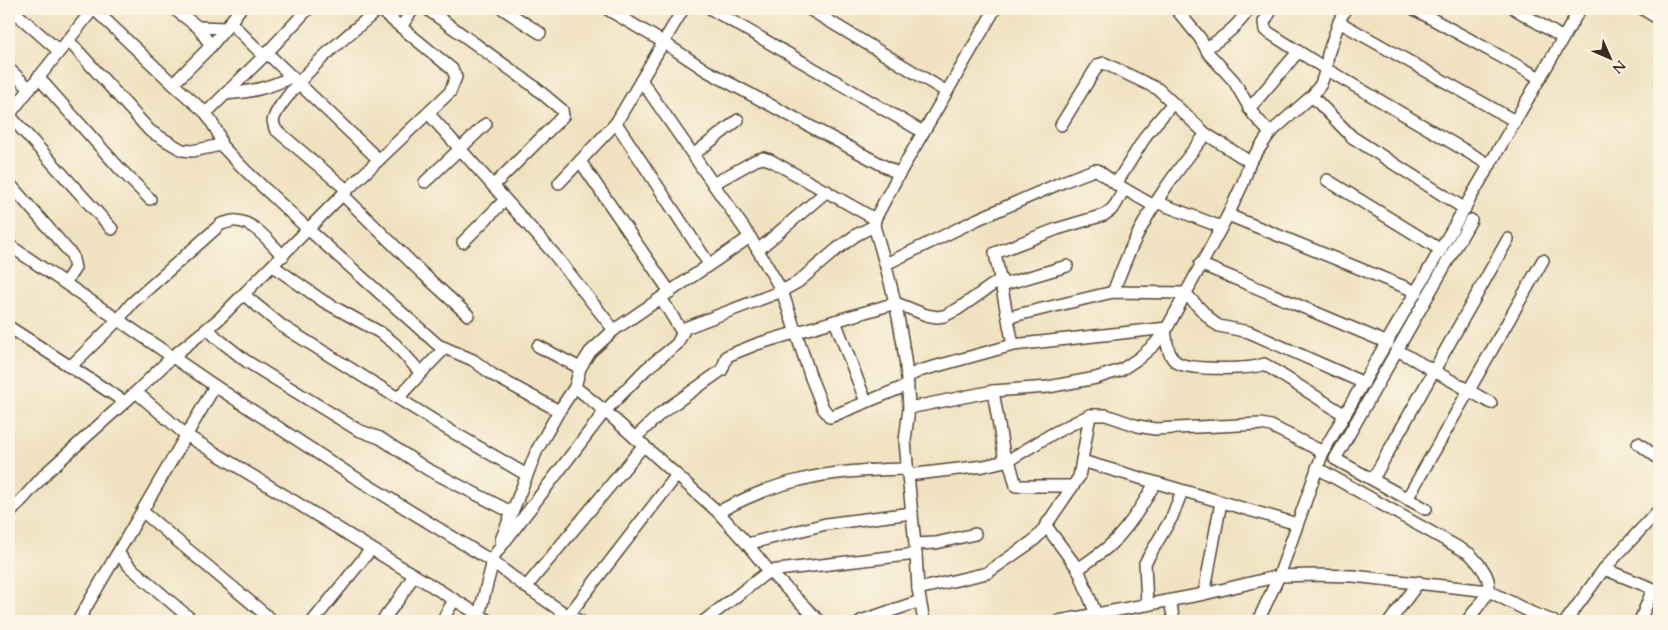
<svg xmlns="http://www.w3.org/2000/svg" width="1668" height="630" font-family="Cardo,serif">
  <rect width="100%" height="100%" fill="#fcf5e5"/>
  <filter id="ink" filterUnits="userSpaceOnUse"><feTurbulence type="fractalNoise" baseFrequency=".02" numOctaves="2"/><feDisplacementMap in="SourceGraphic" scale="10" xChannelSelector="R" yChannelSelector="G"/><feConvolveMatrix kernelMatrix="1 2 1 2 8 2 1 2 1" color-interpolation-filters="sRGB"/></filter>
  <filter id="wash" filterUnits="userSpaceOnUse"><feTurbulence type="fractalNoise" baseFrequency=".0096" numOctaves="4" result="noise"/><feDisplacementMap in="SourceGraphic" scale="20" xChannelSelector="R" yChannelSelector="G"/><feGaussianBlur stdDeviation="1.12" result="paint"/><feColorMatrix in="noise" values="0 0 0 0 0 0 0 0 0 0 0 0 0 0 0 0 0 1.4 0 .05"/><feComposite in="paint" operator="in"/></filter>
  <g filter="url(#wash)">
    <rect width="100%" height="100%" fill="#f0e2c1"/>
  </g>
  <g filter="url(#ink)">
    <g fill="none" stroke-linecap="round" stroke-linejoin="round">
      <g stroke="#564636" stroke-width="14">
        <g id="minor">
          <path d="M 11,9 L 59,51"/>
          <path d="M 93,9 L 9,115 L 112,229"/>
          <path d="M 94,9 L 173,84 L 206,113 L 218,133 L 221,145"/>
          <path d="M 174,9 L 198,27 L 211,46"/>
          <path d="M 427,9 L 532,85 L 562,110 L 563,116 L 493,186"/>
          <path d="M 503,9 L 540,33"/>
          <path d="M 607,9 L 663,42 L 707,71 L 899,174"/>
          <path d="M 711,9 L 923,132"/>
          <path d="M 809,9 L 947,92"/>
          <path d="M 1176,9 L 1200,38 L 1209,54 L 1234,81 L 1253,114 L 1270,133"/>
          <path d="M 1272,9 L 1264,22 L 1265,30 L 1271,34 L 1326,69 L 1490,165"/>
          <path d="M 1414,9 L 1540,78"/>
          <path d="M 1515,9 L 1563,38"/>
          <path d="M 1643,9 L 1659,19"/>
          <path d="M 230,22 L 264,56"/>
          <path d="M 1339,22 L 1515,121"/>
          <path d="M 198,27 L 226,28 L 240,9"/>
          <path d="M 401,27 L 413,9"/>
          <path d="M 68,40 L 150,131 L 182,150 L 192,151 L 221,145 L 246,171 L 309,230 L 438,345 L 473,360 L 493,375 L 559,411"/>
          <path d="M 1206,48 C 1223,38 1238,26 1249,9"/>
          <path d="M 267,53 L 379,160"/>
          <path d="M 9,69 L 30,89"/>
          <path d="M 38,77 L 120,169 L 150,199"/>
          <path d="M 641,80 L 750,237 L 782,291 L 811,378 L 823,408 L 830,417 L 908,385"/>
          <path d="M 173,84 L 211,46 L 226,28"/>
          <path d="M 225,94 C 250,92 269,88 291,77"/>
          <path d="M 1312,96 L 1352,137 L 1465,209"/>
          <path d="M 1249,109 L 1298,52"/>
          <path d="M 206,113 L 264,56 L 308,9"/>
          <path d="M 428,113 L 554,254 L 614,330"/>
          <path d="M 616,123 L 709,264"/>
          <path d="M 1061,125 L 1098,65 L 1104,63 L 1158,89 L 1206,134 L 1250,162"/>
          <path d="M 693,155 L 738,120"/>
          <path d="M 580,161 L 670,292"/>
          <path d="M 1327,180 L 1441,250"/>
          <path d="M 425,182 L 486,124"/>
          <path d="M 9,183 L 72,255 L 75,268 L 65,283"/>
          <path d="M 559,183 L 616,123 L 683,9"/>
          <path d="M 713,184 L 756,160 L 763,158 L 770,160 L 875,219"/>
          <path d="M 1116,184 L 1147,134 L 1173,103"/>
          <path d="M 347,190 L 275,129 L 273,121 C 276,109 284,102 291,92 C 316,60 348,35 379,9"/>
          <path d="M 343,195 L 420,271 L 468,315"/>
          <path d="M 1156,202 L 1221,227"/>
          <path d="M 1228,215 L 1417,292"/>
          <path d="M 874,226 C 893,287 907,345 909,408"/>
          <path d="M 463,242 L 505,200"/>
          <path d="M 9,245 L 215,386 L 348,473 L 493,562 L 526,587 L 567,615 L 580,621"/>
          <path d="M 758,250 L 827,191"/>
          <path d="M 886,264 L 978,219 L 1065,181 L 1094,170 L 1097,170 L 1116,184 L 1154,206"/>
          <path d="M 1200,264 L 1388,343"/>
          <path d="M 273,266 L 323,301 L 381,333 L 394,343 L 421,373 L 398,398"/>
          <path d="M 1002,285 L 1067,266"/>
          <path d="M 1113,292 C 1119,277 1125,261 1132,246 C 1151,205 1178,169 1206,134"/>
          <path d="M 244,295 L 282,326 L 449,430 L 527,475"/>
          <path d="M 661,298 L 682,332"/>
          <path d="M 1009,317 L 1113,292 L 1185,293 L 1213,322 L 1219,326 L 1249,332 L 1364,383"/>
          <path d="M 835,321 L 866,402"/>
          <path d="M 9,327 L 125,402"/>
          <path d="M 208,329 L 217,338 L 246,361 L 358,430 L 380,438 L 427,469 L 511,512"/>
          <path d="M 1165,331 C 1167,341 1167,357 1178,363 C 1190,370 1251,370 1264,364 L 1345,415"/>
          <path d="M 1013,345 L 995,253 L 1057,229 L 1104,215 L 1111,210 L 1116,204 L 1124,189"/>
          <path d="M 538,346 L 580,368"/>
          <path d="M 1397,350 L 1491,403"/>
          <path d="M 70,367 L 118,320 L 132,303 L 221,224 C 226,223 232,220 237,221 C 255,222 271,244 283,256"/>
          <path d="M 421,373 L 445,348"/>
          <path d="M 907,377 L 919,371 L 1013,345 L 1167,328"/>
          <path d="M 575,387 L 605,411 L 718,512 L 747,544 L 769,571 L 819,621"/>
          <path d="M 993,391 L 1005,461"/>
          <path d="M 136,392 L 186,435 L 489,621"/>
          <path d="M 635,438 L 661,413 L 722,370 L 727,356 L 757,344 L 896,303 L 926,315 L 937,317 L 944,316 L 958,309 L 1001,279"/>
          <path d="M 1638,443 L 1659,459"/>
          <path d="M 1009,460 L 1016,486 L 1073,486"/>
          <path d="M 1082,461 L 1297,524"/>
          <path d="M 1317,468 L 1470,554 C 1500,586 1490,590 1467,621"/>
          <path d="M 908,475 L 984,466 L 1009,460 L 1052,434 L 1090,415 L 1106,415 L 1138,426 L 1155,429 L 1261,424 L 1271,426 L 1323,452"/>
          <path d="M 1373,479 L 1508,239"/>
          <path d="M 1407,499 L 1543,260"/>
          <path d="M 1426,509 L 1335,459 L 1471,220"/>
          <path d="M 143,512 L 273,621"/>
          <path d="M 718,512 C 743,499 772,486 800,480 C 834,471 872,470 907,469"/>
          <path d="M 9,514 L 47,472 L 136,392 L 172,357 L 219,319 L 347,190 L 450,92 L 456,77 L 452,69 L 379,9"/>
          <path d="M 1046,526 L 1078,569 L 1096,614"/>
          <path d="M 501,540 L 537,450 L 559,411 L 575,387 L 580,368 L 590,352 L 614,330 L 750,237"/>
          <path d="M 747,544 L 826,524 L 912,513"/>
          <path d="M 915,544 L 936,543 L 975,534"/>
          <path d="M 118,553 L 130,567 L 193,621"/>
          <path d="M 496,553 L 605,411 L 646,369 L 677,344 L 685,328 L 782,291 L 798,282 L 837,249 L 856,235 L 874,226 L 875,219 L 899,174 L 995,9"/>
          <path d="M 1078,569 C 1089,561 1100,554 1109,546 C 1129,528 1143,505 1155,483"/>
          <path d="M 1604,569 L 1659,591"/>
          <path d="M 526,587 L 644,445"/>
          <path d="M 918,589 L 987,573 L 1033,541 L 1040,534 L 1079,477 L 1090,415"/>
          <path d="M 1204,594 L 1221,502"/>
          <path d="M 1170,601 L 1174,621"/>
          <path d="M 1147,605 L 1145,563 L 1172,517 L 1182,491"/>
          <path d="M 479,615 L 494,557"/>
          <path d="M 78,621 L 215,386"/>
          <path d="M 313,621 L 371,549"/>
          <path d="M 382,621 L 399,599 L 414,575"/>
          <path d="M 442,621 L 454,600"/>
          <path d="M 564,621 L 677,475"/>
          <path d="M 704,621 L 769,571 L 916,554"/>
          <path d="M 861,621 L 920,601"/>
          <path d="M 924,621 L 918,589 L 916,554 L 908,475 L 905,441 L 909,408 L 993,391 L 1048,387 L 1096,378 L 1121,370 L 1139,358 L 1155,344 L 1167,328 L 1228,215 L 1243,183 L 1250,162 L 1270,133 L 1312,96 L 1321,84 L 1326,69 L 1328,54 L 1339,22 L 1345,9"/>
          <path d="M 1059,621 L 1204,594 L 1279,576 L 1313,575 L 1353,576 L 1489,591 L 1532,613 L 1553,621"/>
          <path d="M 1258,621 L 1279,576 L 1323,452 L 1580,9"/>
          <path d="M 1390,621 L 1419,582"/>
          <path d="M 1566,621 L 1604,569 L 1659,510"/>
          <path d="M 1640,621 L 1653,589"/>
        </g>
      </g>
      <use href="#minor" stroke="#fff" stroke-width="11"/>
    </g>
  </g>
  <rect width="1668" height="630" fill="none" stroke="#fcf5e5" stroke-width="30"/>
  <g transform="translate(1610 58) rotate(135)" stroke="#fcf5e5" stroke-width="4" paint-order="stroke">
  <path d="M0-4L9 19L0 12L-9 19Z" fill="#3b2a1e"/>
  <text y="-8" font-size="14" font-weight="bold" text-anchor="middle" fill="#3b2a1e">N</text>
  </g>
</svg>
